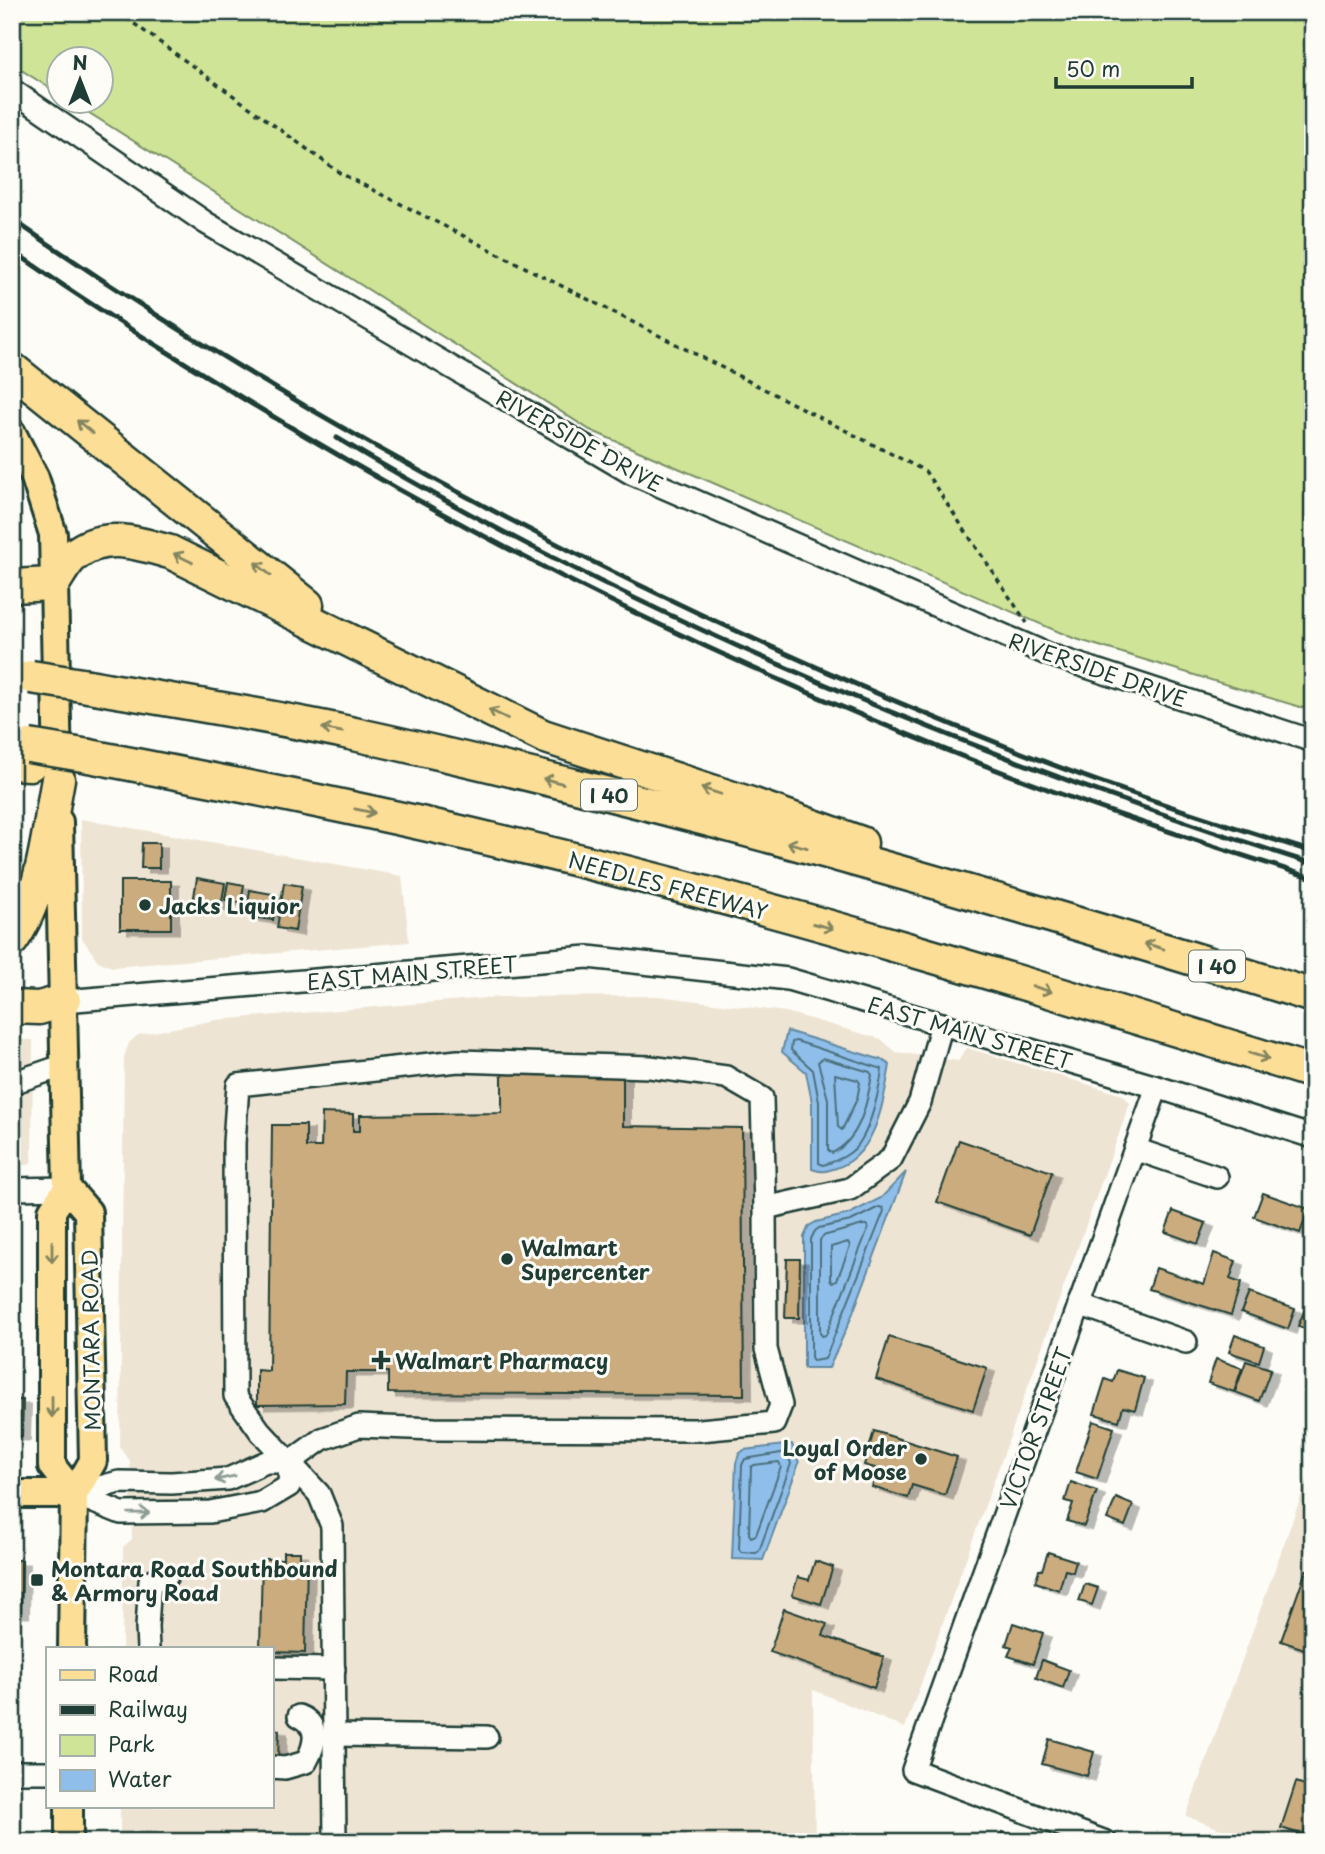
<svg xmlns="http://www.w3.org/2000/svg" width="1325" height="1854" font-family="'Playpen Sans',sans-serif">
  <defs>
    <filter id="shadow"><feDropShadow dx="8" dy="4.5" stdDeviation="0" flood-color="#0004"/></filter>
  </defs>
  <rect width="100%" height="100%" fill="#fdfcf7"/>
  <filter id="ink" filterUnits="userSpaceOnUse"><feTurbulence type="fractalNoise" baseFrequency=".0143" numOctaves="2"/><feDisplacementMap in="SourceGraphic" scale="14" xChannelSelector="R" yChannelSelector="G"/><feConvolveMatrix kernelMatrix="1 2 1 2 8 2 1 2 1" color-interpolation-filters="sRGB"/></filter>
  <g filter="url(#ink)">
    <g fill="#eee4d3">
      <path d="M 81,819 L 402,876 L 409,942 L 112,967 L 98,961 L 82,938 Z"/>
      <path d="M 658,996 L 786,1012 L 881,1039 L 896,1052 L 958,1061 L 967,1048 L 1123,1095 L 1130,1103 L 905,1728 L 813,1690 L 815,1842 L 120,1842 L 120,1807 L 271,1807 L 271,1649 L 122,1649 L 123,1547 L 132,1539 L 130,1461 L 120,1447 L 124,1057 L 129,1043 L 138,1035 L 216,1020 L 499,997 Z"/>
      <path d="M 12,1040 L 33,1040 L 32,1160 L 29,1165 L 12,1165 Z"/>
      <path d="M 1313,1463 L 1313,1842 L 1254,1842 L 1186,1816 Z"/>
    </g>
    <path fill="#d0e498" stroke="#789066" stroke-width="2" d="M 12,12 L 1313,12 L 1313,711 L 1073,638 L 590,430 L 72,102 L 102,102 L 102,60 L 60,60 L 59,94 L 12,64 Z"/>
    <g fill="#8fbeea" stroke="#628aa1" stroke-width="2">
      <path d="M 787,1031 L 882,1060 L 890,1065 C 883,1103 876,1158 833,1169 C 824,1172 821,1172 812,1169 L 812,1102 L 806,1072 L 782,1052 Z"/>
      <path d="M 906,1172 L 851,1318 L 829,1368 L 804,1368 L 804,1237 L 809,1226 L 816,1222 L 849,1214 L 881,1198 Z"/>
      <path d="M 792,1444 L 799,1463 L 763,1560 L 732,1559 L 736,1463 L 739,1454 L 744,1450 Z"/>
    </g>
    <g fill="none" stroke-linecap="round" stroke-linejoin="round">
      <g stroke="#4c717d" stroke-width="2">
        <path d="M 796,1041 L 882,1069 C 880,1088 871,1126 860,1142 C 852,1155 837,1161 823,1165 L 819,1163 L 819,1102 L 813,1070 L 791,1050 L 792,1042 Z"/>
        <path d="M 823,1058 L 870,1072 L 872,1075 C 867,1104 860,1140 832,1153 L 828,1150 L 828,1099 L 818,1062 Z"/>
        <path d="M 835,1074 L 858,1080 L 860,1083 L 857,1099 L 842,1130 L 838,1127 Z"/>
        <path d="M 879,1207 L 883,1208 L 884,1211 L 825,1359 L 813,1361 L 811,1357 L 811,1239 L 815,1231 L 819,1228 L 851,1221 Z"/>
        <path d="M 863,1225 L 867,1225 L 868,1229 L 826,1335 L 822,1336 L 820,1333 L 820,1240 L 823,1236 Z"/>
        <path d="M 848,1242 L 850,1246 L 837,1280 L 833,1282 L 831,1279 L 831,1247 Z"/>
        <path d="M 787,1452 L 791,1464 L 759,1551 L 756,1553 L 741,1552 L 739,1549 L 742,1465 L 745,1459 Z"/>
        <path d="M 779,1462 L 781,1467 L 756,1535 L 751,1537 L 749,1534 L 751,1467 L 754,1465 Z"/>
      </g>
    </g>
    <g fill="#cbac7f" stroke="#1f3d34" stroke-width="2" filter="url(#shadow)">
      <path d="M 142,843 L 159,843 L 159,868 L 141,868 Z"/>
      <path d="M 197,878 L 225,883 L 221,907 L 193,903 Z"/>
      <rect x="120" y="881" width="51" height="48"/>
      <path d="M 228,882 L 244,885 L 241,903 L 225,900 Z"/>
      <path d="M 284,883 L 302,886 L 295,931 L 277,928 Z"/>
      <path d="M 250,890 L 278,895 L 273,920 L 246,916 Z"/>
      <path d="M 623,1067 L 623,1126 L 742,1128 L 744,1395 L 388,1393 L 388,1372 L 346,1372 L 345,1404 L 257,1405 L 257,1370 L 269,1371 L 272,1125 L 306,1125 L 306,1147 L 321,1147 L 322,1113 L 353,1114 L 353,1131 L 360,1131 L 360,1115 L 502,1113 L 502,1068 Z"/>
      <path d="M 959,1140 L 1052,1172 L 1030,1235 L 937,1202 Z"/>
      <path d="M 1263,1193 L 1309,1209 L 1300,1233 L 1254,1217 Z"/>
      <path d="M 1173,1211 L 1206,1223 L 1198,1244 L 1165,1232 Z"/>
      <path d="M 1214,1253 L 1236,1261 L 1230,1279 L 1241,1283 L 1231,1315 L 1149,1289 L 1156,1268 L 1204,1284 Z"/>
      <path d="M 787,1259 L 800,1259 L 799,1318 L 785,1318 Z"/>
      <path d="M 1313,1291 L 1313,1332 L 1298,1326 Z"/>
      <path d="M 1249,1293 L 1295,1309 L 1288,1329 L 1241,1312 Z"/>
      <path d="M 1235,1335 L 1264,1346 L 1259,1362 L 1229,1352 Z"/>
      <path d="M 889,1337 L 987,1368 L 973,1410 L 876,1379 Z"/>
      <path d="M 1216,1359 L 1242,1368 L 1234,1392 L 1208,1383 Z"/>
      <path d="M 1246,1361 L 1271,1369 L 1259,1401 L 1235,1392 Z"/>
      <path d="M 1117,1370 L 1144,1378 L 1135,1410 L 1123,1407 L 1119,1421 L 1094,1414 L 1105,1379 L 1113,1382 Z"/>
      <path d="M 12,1400 L 23,1400 L 22,1436 L 12,1436 Z"/>
      <path d="M 1093,1421 L 1114,1428 L 1097,1479 L 1076,1472 Z"/>
      <path d="M 874,1431 L 957,1457 L 945,1495 L 912,1485 L 908,1498 L 872,1487 L 878,1469 L 864,1465 Z"/>
      <path d="M 1071,1482 L 1097,1491 L 1084,1526 L 1067,1521 L 1073,1503 L 1065,1501 Z"/>
      <path d="M 1116,1498 L 1133,1505 L 1125,1526 L 1107,1519 Z"/>
      <path d="M 283,1552 L 300,1552 L 300,1561 L 307,1561 L 305,1653 L 271,1652 L 271,1649 L 260,1649 L 262,1559 L 283,1559 Z"/>
      <path d="M 1048,1552 L 1076,1561 L 1073,1572 L 1065,1570 L 1059,1590 L 1035,1582 L 1039,1570 L 1042,1570 Z"/>
      <path d="M 12,1560 L 22,1560 L 21,1613 L 12,1613 Z"/>
      <path d="M 815,1561 L 833,1567 L 821,1604 L 792,1595 L 798,1577 L 809,1580 Z"/>
      <path d="M 1306,1570 L 1313,1573 L 1313,1652 L 1281,1641 Z"/>
      <path d="M 1085,1584 L 1098,1588 L 1092,1605 L 1079,1601 Z"/>
      <path d="M 784,1609 L 827,1624 L 823,1636 L 884,1657 L 874,1688 L 770,1652 Z"/>
      <path d="M 1013,1623 L 1043,1633 L 1033,1664 L 1008,1656 L 1012,1647 L 1006,1645 Z"/>
      <path d="M 1042,1660 L 1069,1670 L 1063,1688 L 1036,1678 Z"/>
      <path d="M 271,1729 L 279,1730 L 278,1760 L 271,1760 Z"/>
      <path d="M 1049,1739 L 1094,1752 L 1087,1776 L 1042,1764 Z"/>
      <path d="M 1296,1782 L 1313,1788 L 1313,1809 L 1304,1835 L 1281,1828 Z"/>
      <path d="M 1002,1832 L 1030,1842 L 999,1842 Z"/>
    </g>
    <g fill="none" stroke-linecap="round" stroke-linejoin="round">
      <g stroke="#1f3d34" stroke-width="26">
        <g id="minor">
          <path d="M 12,90 L 206,223 L 631,473 L 1047,654 L 1313,741"/>
          <path d="M 64,1001 L 588,957 L 788,979 L 1157,1087 L 1313,1137"/>
          <path d="M 12,1083 L 65,1065"/>
          <path d="M 1135,1149 L 1217,1177"/>
          <path d="M 12,1189 L 67,1188"/>
          <path d="M 1079,1304 L 1186,1342"/>
          <path d="M 74,1494 L 119,1482 L 172,1483 L 228,1479 L 266,1462 L 290,1462 L 322,1439 L 359,1426 L 435,1429 L 700,1430 L 774,1423 L 781,1405 L 766,1349 L 765,1208 L 850,1189 L 891,1159 L 920,1102 L 942,1024"/>
          <path d="M 74,1494 L 121,1513 L 210,1512 L 262,1502 L 289,1486 L 290,1462"/>
          <path d="M 148,1649 L 147,1627 L 150,1581 L 167,1576"/>
          <path d="M 271,1668 L 334,1669"/>
          <path d="M 334,1735 L 487,1737"/>
          <path d="M 271,1767 L 285,1768 L 306,1762 C 315,1746 321,1725 299,1716"/>
          <path d="M 12,1772 L 47,1772"/>
          <path d="M 335,1842 L 332,1526 L 319,1494 L 260,1431 L 235,1396 L 234,1143 L 238,1085 L 458,1061 L 650,1067 L 726,1077 L 762,1098 L 765,1208"/>
          <path d="M 1106,1842 L 913,1770 L 1157,1087"/>
        </g>
      </g>
      <g stroke="#1f3d34" stroke-width="32">
        <g id="major">
          <path d="M 12,433 L 35,478 L 53,534 L 58,770"/>
          <path d="M 59,822 L 67,1188 L 52,1211 L 52,1466 L 74,1494"/>
          <path d="M 67,1188 L 88,1212 L 93,1461 L 74,1494 L 72,1649"/>
          <path d="M 12,1494 L 74,1494"/>
          <path d="M 69,1842 L 69,1807"/>
        </g>
      </g>
      <g stroke="#1f3d34" stroke-width="37">
        <g id="highway">
          <path d="M 12,369 L 307,605"/>
          <path d="M 12,586 L 53,584 C 59,575 65,563 73,556 C 103,531 137,543 170,552 L 543,736 L 751,804 L 861,843"/>
          <path d="M 88,686 C 174,701 260,714 345,732 C 671,803 994,896 1313,996"/>
          <path d="M 89,756 C 224,782 359,808 494,840 C 770,904 1042,988 1313,1072"/>
          <path d="M 12,763 L 30,764"/>
          <path d="M 12,940 C 44,895 48,831 58,779"/>
          <path d="M 12,1007 L 39,1008 L 64,1001"/>
        </g>
      </g>
      <path stroke="#1f3d34" stroke-width="3.5" stroke-dasharray="5 5" stroke-linecap="butt" d="M 118,12 L 340,173 L 925,471 L 1027,623"/>
      <use href="#minor" stroke="#fdfcf7" stroke-width="21"/>
      <use href="#major" stroke="#fdde96" stroke-width="26"/>
      <use href="#highway" stroke="#fdde96" stroke-width="32"/>
      <g stroke="#1f3d34" stroke-width="5">
        <path d="M 12,219 C 332,440 668,614 1030,756 C 1122,792 1218,822 1313,852"/>
        <path d="M 12,250 C 85,302 162,349 239,396 C 487,548 751,677 1023,780 C 1118,816 1216,847 1313,878"/>
        <path d="M 337,438 C 642,621 975,757 1313,864"/>
      </g>
      <g stroke="#1f3d34" stroke-width="37" stroke-linecap="butt">
        <g id="highway-bridge">
          <path d="M 31,677 L 88,686"/>
          <path d="M 29,746 L 89,756"/>
        </g>
      </g>
      <use href="#highway-bridge" stroke="#fdde96" stroke-width="32"/>
    </g>
    <defs><path id="oneway-shaft" d="M-6 0H5M1.5-3L5.5 0L1.5 3" fill="none" stroke-width="1.6" stroke-linecap="round" stroke-linejoin="round" transform="scale(1.75)"/></defs>
    <g stroke="#838560">
      <use href="#oneway-shaft" transform="translate(85 427) rotate(-141)"/>
      <use href="#oneway-shaft" transform="translate(183 558) rotate(-154)"/>
      <use href="#oneway-shaft" transform="translate(263 569) rotate(-141)"/>
      <use href="#oneway-shaft" transform="translate(498 714) rotate(-154)"/>
      <use href="#oneway-shaft" transform="translate(332 730) rotate(-169)"/>
      <use href="#oneway-shaft" transform="translate(553 781) rotate(-166)"/>
      <use href="#oneway-shaft" transform="translate(711 791) rotate(-162)"/>
      <use href="#oneway-shaft" transform="translate(365 811) rotate(12)"/>
      <use href="#oneway-shaft" transform="translate(797 845) rotate(-165)"/>
      <use href="#oneway-shaft" transform="translate(823 926) rotate(15)"/>
      <use href="#oneway-shaft" transform="translate(1154 946) rotate(-163)"/>
      <use href="#oneway-shaft" transform="translate(1042 989) rotate(17)"/>
      <use href="#oneway-shaft" transform="translate(1259 1056) rotate(17)"/>
      <use href="#oneway-shaft" transform="translate(52 1252) rotate(90)"/>
      <use href="#oneway-shaft" transform="translate(52 1407) rotate(90)"/>
    </g>
    <g stroke="#8e9c96">
      <use href="#oneway-shaft" transform="translate(225 1478) rotate(168)"/>
      <use href="#oneway-shaft" transform="translate(139 1513) rotate(-1)"/>
    </g>
  </g>
  <g fill="#1f3d34" stroke="#fdfcf7" stroke-width="2.5">
    <circle cx="145" cy="905" r="7"/>
    <circle cx="507" cy="1259" r="7"/>
    <path d="M377.5 1349.5h7v7h7v7h-7v7h-7v-7h-7v-7h7z"/>
    <circle cx="921" cy="1459" r="7"/>
    <rect x="30" y="1573" width="14" height="14" rx="3.5"/>
  </g>
  <g text-anchor="middle" dominant-baseline="central" stroke-width="6" stroke-linejoin="round" paint-order="stroke">
    <g fill="#fdfcf7" stroke="#62766e" stroke-width="2">
      <rect x="581" y="779.5" width="56" height="31" rx="5"/>
      <rect x="1189" y="950.5" width="56" height="31" rx="5"/>
    </g>
    <g font-size="19" font-weight="bold" fill="#1f3d34">
      <text x="609" y="795">I 40</text>
      <text x="1217" y="966">I 40</text>
    </g>
    <g font-size="21" fill="#1f3d34" stroke="#fdfcf7">
      <text transform="translate(580 440) rotate(29)">RIVERSIDE DRIVE</text>
      <text transform="translate(1098 669) rotate(19)">RIVERSIDE DRIVE</text>
      <text transform="translate(668 885) rotate(15)">NEEDLES FREEWAY</text>
      <text transform="translate(412 972) rotate(-5)">EAST MAIN STREET</text>
      <text transform="translate(970 1032) rotate(16)">EAST MAIN STREET</text>
      <text transform="translate(90 1340) rotate(-91)">MONTARA ROAD</text>
      <text transform="translate(1035 1428) rotate(-70)">VICTOR STREET</text>
    </g>
    <g font-size="21" font-weight="bold" fill="#1f3d34" stroke="#fdfcf7" text-anchor="start">
      <text x="159" y="905">Jacks Liquior</text>
      <text x="521" y="1247">Walmart<tspan x="521" dy="24">Supercenter</tspan></text>
      <text x="395" y="1360">Walmart Pharmacy</text>
      <text x="907" y="1447" text-anchor="end">Loyal Order<tspan x="907" dy="24">of Moose</tspan></text>
      <text x="51" y="1568">Montara Road Southbound<tspan x="51" dy="24">&amp; Armory Road</tspan></text>
    </g>
  </g>
  <rect width="1325" height="1854" fill="none" stroke="#fdfcf7" stroke-width="42"/>
  <rect x="21" y="21" width="1283" height="1812" fill="none" stroke="#1f3d34" stroke-width="2.5" filter="url(#ink)"/>
  <rect x="46" y="1647" width="228" height="161" fill="#fdfcf7" stroke="#a4b0a9" stroke-width="2"/>
  <rect x="60" y="1670" width="35" height="10" fill="#fdde96" stroke="#a4b0a9" stroke-width="2"/>
  <text x="108" y="1682" font-size="21" fill="#1f3d34">Road</text>
  <rect x="60" y="1705" width="35" height="10" fill="#1f3d34" stroke="#a4b0a9" stroke-width="2"/>
  <text x="108" y="1717" font-size="21" fill="#1f3d34">Railway</text>
  <rect x="60" y="1735" width="35" height="21" fill="#d0e498" stroke="#a4b0a9" stroke-width="2"/>
  <text x="108" y="1752" font-size="21" fill="#1f3d34">Park</text>
  <rect x="60" y="1770" width="35" height="21" fill="#8fbeea" stroke="#a4b0a9" stroke-width="2"/>
  <text x="108" y="1787" font-size="21" fill="#1f3d34">Water</text>
  <g transform="translate(80 80)"><circle r="33" fill="#fdfcf7" stroke="#a4b0a9" stroke-width="2"/>
  <path d="M0-5L12 26L0 18L-12 26Z" fill="#1f3d34"/>
  <text y="-10" font-size="19" font-weight="bold" text-anchor="middle" fill="#1f3d34">N</text>
  </g>
  <path d="M1056 77v10h136v-10" fill="none" stroke="#1f3d34" stroke-width="3.5"/>
  <text x="1066" y="77" font-size="21" fill="#1f3d34" stroke="#fdfcf7" stroke-width="5" paint-order="stroke">50 m</text>
</svg>
